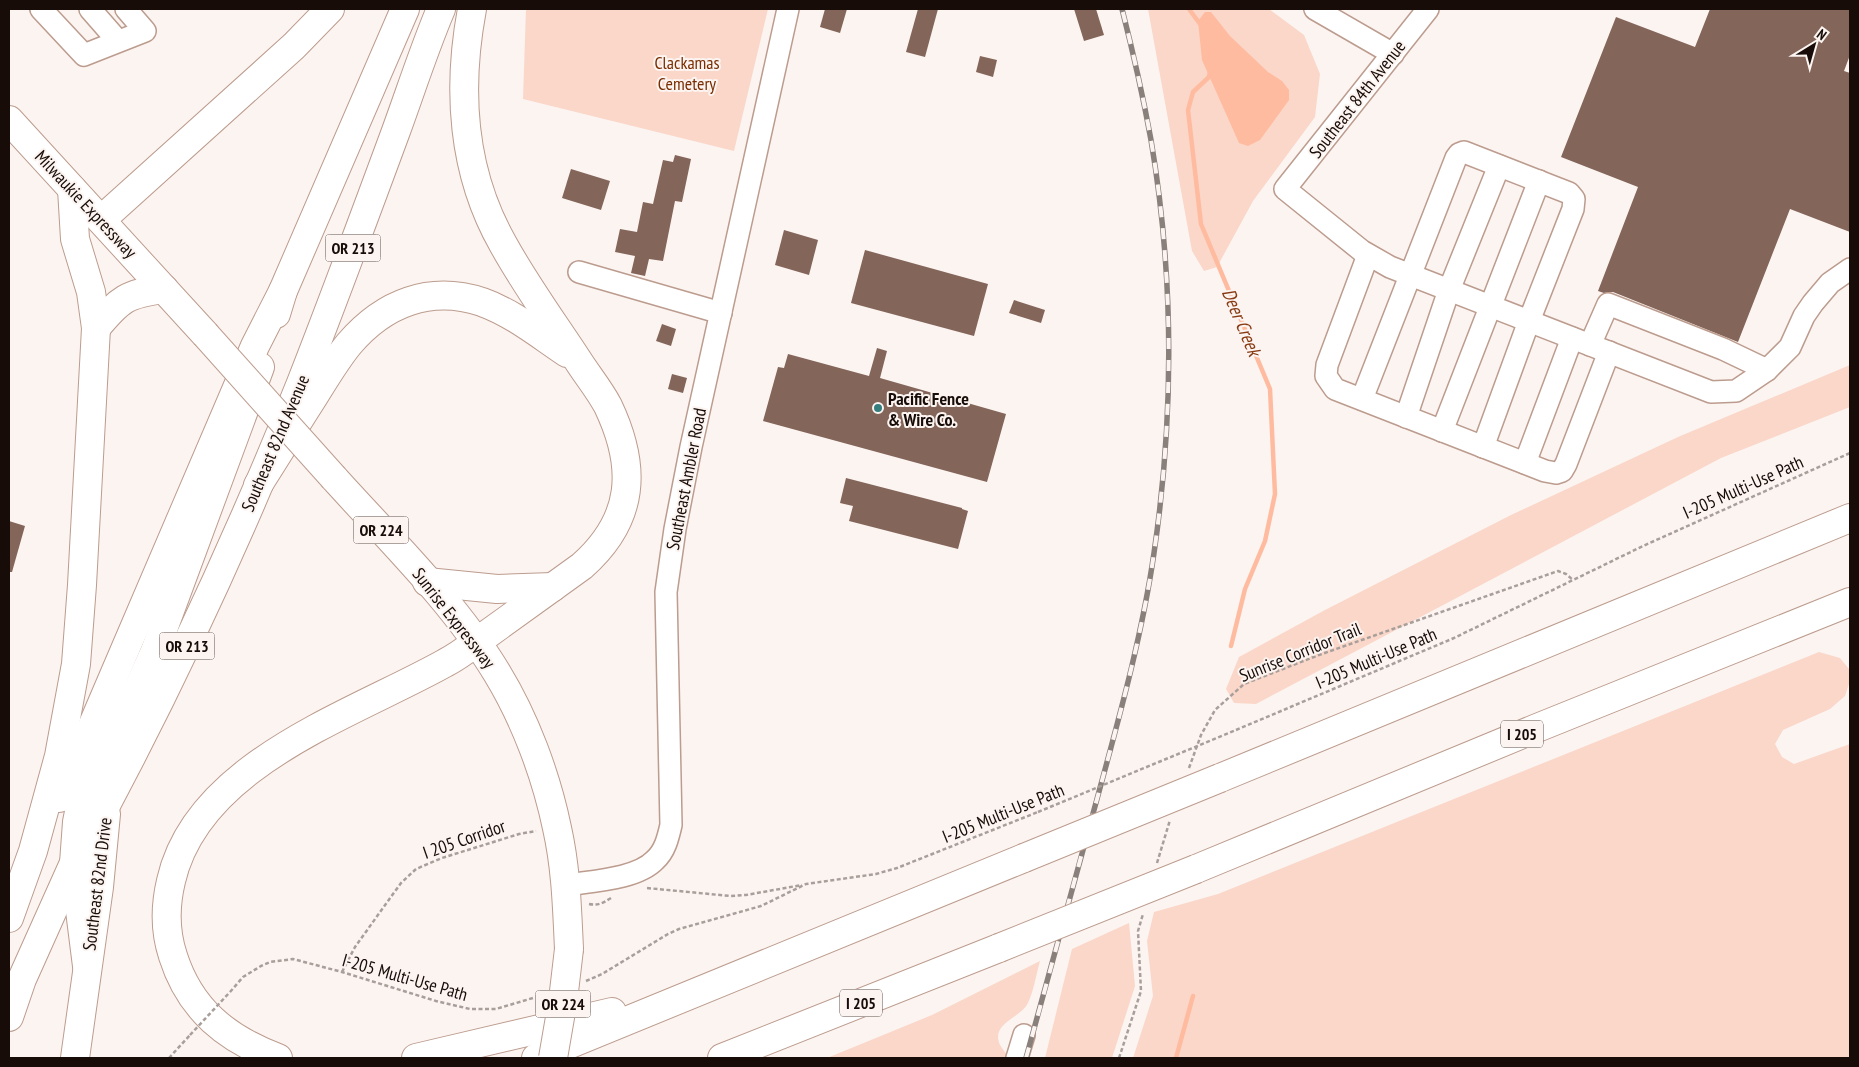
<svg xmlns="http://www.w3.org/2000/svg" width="1859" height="1067" font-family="'PT Sans Narrow',sans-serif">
  <rect width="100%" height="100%" fill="#fcf4f1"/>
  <g fill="#fad7c9">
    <path d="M 526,9 L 768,9 L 734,151 L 523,99 Z"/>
    <path d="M 1148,9 L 1269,9 L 1304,35 L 1320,74 L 1315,117 L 1253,201 L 1217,267 L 1204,271 L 1192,251 Z"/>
    <path d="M 1850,365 L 1850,407 L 1721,458 L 1256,704 L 1234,703 L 1226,689 L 1239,657 L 1325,610 L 1511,515 L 1678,437 Z"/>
    <path d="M 1819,652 L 1840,658 L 1849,669 L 1850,681 L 1845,696 L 1830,709 L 1783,730 L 1775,744 L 1782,757 L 1794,764 L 1850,744 L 1850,1058 L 1133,1058 L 1153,996 L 1147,941 L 1154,912 L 1218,894 Z"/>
    <path d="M 1129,923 L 1135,986 L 1112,1058 L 1045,1058 L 1072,949 Z"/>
    <path d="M 1040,961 C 1036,975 1034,990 1028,1003 C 1021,1018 990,1023 1000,1045 C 1003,1050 1007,1054 1009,1058 L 827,1058 L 932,1015 Z"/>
  </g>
  <path fill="#ffbb9f" d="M 1205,12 L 1211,12 L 1230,36 L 1268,72 L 1282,81 L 1289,90 L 1289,100 L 1260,140 L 1248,146 L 1239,143 L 1202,60 L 1198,21 Z"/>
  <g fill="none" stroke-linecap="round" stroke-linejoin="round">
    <g stroke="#ffbb9f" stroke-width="4.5">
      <path d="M 1189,9 L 1200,24"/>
      <path d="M 1210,71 L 1209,77 L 1193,92 L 1188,110 L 1201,224 L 1270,389 L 1275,494 L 1265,541 L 1245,589 L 1231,646"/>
      <path d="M 1176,1058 L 1193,996"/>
    </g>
  </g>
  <g fill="#836559">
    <path d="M 825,9 L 847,9 L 840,33 L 820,27 Z"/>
    <path d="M 918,9 L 938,9 L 925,57 L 906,52 Z"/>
    <path d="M 1074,9 L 1096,9 L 1104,35 L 1084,41 Z"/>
    <path d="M 1710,9 L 1850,9 L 1850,55 L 1844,71 L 1850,73 L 1850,232 L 1790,209 L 1738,342 L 1613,292 L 1604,293 L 1598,291 L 1638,187 L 1561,157 L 1616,17 L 1695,47 Z"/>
    <path d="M 980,56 L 997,60 L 993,77 L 976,72 Z"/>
    <path d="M 675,155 L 691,159 L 682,202 L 675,201 L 663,261 L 649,259 L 645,276 L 631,273 L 635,256 L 615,252 L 620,229 L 637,232 L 643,202 L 653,204 L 663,160 L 673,162 Z"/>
    <path d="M 571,169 L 610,181 L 601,210 L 562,198 Z"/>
    <path d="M 784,230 L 818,240 L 809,275 L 775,265 Z"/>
    <path d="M 865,250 L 988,284 L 974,336 L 851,303 Z"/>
    <path d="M 1014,300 L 1045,310 L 1041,323 L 1009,313 Z"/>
    <path d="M 662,324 L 676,329 L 671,346 L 656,341 Z"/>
    <path d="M 877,348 L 887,351 L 880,378 L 1006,414 L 987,482 L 763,421 L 778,367 L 784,368 L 788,354 L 869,376 Z"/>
    <path d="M 672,374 L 687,378 L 683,393 L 668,389 Z"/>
    <path d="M 846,478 L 962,508 L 962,509 L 968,511 L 958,549 L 849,521 L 853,506 L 840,503 Z"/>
    <path d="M 9,521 L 25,526 L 12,572 L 9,572 Z"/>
  </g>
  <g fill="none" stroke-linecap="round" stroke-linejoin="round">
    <g stroke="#bc9c8e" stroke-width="24">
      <g id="minor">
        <path d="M 41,9 L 84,55 L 145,31 L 126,9"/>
        <path d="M 90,9 L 118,41"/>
        <path d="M 1315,9 L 1393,54"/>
        <path d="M 1428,9 L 1285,189 L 1362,251 L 1390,267 L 1711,392 L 1736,391 L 1767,370 L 1790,347 L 1804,316 L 1813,303 L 1830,283 L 1850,269"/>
        <path d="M 1368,255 L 1327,365 L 1326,376 L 1335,389 L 1545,471 L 1556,473 L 1562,471 L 1566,464 L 1609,352"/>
        <path d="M 579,272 L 721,313"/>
        <path d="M 1590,345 L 1608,304 L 1723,349 L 1767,370"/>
        <path d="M 1362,399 L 1456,158 L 1459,154 L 1464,152 L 1569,193 L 1574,199 L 1573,209 L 1529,321 L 1483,447"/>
        <path d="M 1406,417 L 1449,290 L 1499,166"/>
        <path d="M 1442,431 L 1539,181"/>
        <path d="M 1525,463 L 1572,338"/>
        <path d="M 567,885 C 592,881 637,879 655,860 C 665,851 668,838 671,825 L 666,592 L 675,529 L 691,447 L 788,9"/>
        <path d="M 1017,1058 L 1024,1035"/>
      </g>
    </g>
    <g stroke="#bc9c8e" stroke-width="30">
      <g id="major">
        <path d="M 276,314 L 283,291 L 405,9"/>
        <path d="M 78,857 C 162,704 236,545 301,383 C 334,299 365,215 396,131 C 411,90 424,49 441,9"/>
        <path d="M 87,966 L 74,863 L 77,822 L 79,812 L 83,800 L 116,738 L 155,651 L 260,367"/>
        <path d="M 75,1058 L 99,887 L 106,814"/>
      </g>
    </g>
    <g stroke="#bc9c8e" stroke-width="30">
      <g id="highway">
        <path d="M 9,120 L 205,334"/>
        <path d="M 101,220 L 294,46 L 330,9"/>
        <path d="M 96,328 C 120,299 126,294 164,289"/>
        <path d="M 334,478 C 389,539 454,602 497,673 C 525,719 546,775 557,828 C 566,868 567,907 569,949"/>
        <path d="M 258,485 C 276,457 293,429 311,401 C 323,382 335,361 349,344 C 384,303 430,285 482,302 C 513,313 540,335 567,353"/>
        <path d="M 427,582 L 497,589 L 553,587"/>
        <path d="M 1220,778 L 1850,518"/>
        <path d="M 59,798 L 76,764 L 255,346 L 283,291"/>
        <path d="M 1196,869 L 1537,728 L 1850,602"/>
        <path d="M 9,918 L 33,851 L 59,756 L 76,664 L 82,585 L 96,328 L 91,292 L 75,239 L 72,189"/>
        <path d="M 9,1017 L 22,979 L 74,863"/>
        <path d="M 278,1058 C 227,1039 190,1010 173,956 C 165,932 165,906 171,881 C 197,764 352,715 445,663 C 461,655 475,643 489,633 C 520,611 551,588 582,566 C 635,519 637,467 608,406 C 599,389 587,375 577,359 C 552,321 525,284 503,244 C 462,172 457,89 472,9"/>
        <path d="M 416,1058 L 612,1012"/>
        <path d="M 536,1058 L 1024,858"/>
        <path d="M 722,1058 L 999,948"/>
      </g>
    </g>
    <g stroke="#a89f9b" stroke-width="2.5" stroke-dasharray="4 2.5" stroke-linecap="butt">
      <path d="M 1236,730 L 1454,638 L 1643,546 L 1850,453"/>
      <path d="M 1189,768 L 1201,735 L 1215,710 L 1244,684 L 1319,655 L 1558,571 L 1566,574 L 1573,580"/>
      <path d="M 1157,863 L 1170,820"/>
      <path d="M 647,888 L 730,896 L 746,895 L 802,885"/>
      <path d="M 589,904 C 598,906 603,903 611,898"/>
      <path d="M 342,972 L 355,947 L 393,894 L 401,883 L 416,869 L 442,858 L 519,834 L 536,831"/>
      <path d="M 586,981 L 602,974 L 668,934 L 679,929 L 761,906 L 806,884 L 876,874 L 897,868 L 1038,812"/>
      <path d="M 230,992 L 243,977 L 261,966 L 270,962 L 293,959 L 342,972 L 436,1001 L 470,1009 L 496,1009 L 543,995"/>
      <path d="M 169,1058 L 190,1035"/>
      <path d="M 1119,1058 L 1141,991 L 1138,931 L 1143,914"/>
    </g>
    <use href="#minor" stroke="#fff" stroke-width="21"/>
    <use href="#major" stroke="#fff" stroke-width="28"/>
    <use href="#highway" stroke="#fff" stroke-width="28"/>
    <g stroke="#89807c" stroke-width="5.5">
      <path id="rail" d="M 1026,1058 C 1050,972 1073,885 1097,799 C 1119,718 1142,636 1154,553 C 1174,416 1174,276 1151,140 C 1143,96 1133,52 1122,9"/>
    </g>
    <use href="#rail" stroke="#fcf4f1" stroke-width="4" stroke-dasharray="11" stroke-linecap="butt"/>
    <g stroke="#bc9c8e" stroke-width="30" stroke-linecap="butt">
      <g id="highway-bridge">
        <path d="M 205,334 L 334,478"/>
        <path d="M 1024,858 L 1220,778"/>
        <path d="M 999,948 L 1196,869"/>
        <path d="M 553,1058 L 563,1000 L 569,949"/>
      </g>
    </g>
    <g stroke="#a89f9b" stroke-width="2.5" stroke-dasharray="4 2.5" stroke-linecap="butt">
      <path d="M 1038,812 L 1236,730"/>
      <path d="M 190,1035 L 230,992"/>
    </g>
    <use href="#highway-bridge" stroke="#fff" stroke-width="28"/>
  </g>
  <circle fill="#357e7d" stroke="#fcf4f1" stroke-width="2" cx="878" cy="408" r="5"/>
  <g text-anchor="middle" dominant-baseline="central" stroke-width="4" stroke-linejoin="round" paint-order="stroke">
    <g fill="#fcf4f1" stroke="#5c524d" stroke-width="1">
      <rect x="325.5" y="234.5" width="55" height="27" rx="4"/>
      <rect x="353.5" y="516.5" width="55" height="27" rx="4"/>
      <rect x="159.5" y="632.5" width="55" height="27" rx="4"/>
      <rect x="1501" y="720.5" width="42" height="27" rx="4"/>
      <rect x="840" y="989.5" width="42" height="27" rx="4"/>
      <rect x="535.5" y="990.5" width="55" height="27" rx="4"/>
    </g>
    <g font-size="16" font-weight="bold" fill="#170c07">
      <text x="353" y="248">OR 213</text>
      <text x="381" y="530">OR 224</text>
      <text x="187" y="646">OR 213</text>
      <text x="1522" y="734">I 205</text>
      <text x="861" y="1003">I 205</text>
      <text x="563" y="1004">OR 224</text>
    </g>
    <g font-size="18" fill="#7a2d01" stroke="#fcf4f1">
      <text x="687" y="62">Clackamas<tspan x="687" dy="21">Cemetery</tspan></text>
    </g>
    <g font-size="18" fill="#170c07" stroke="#fcf4f1">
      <text transform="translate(1357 99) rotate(-52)">Southeast 84th Avenue</text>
      <text transform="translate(86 204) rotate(47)">Milwaukie Expressway</text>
      <text transform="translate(275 443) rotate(-67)">Southeast 82nd Avenue</text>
      <text transform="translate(686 479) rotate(-79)">Southeast Ambler Road</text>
      <text transform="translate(1743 487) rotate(-24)">I-205 Multi-Use Path</text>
      <text transform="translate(454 618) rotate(52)">Sunrise Expressway</text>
      <text transform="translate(1300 652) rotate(-22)">Sunrise Corridor Trail</text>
      <text transform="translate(1376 658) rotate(-23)">I-205 Multi-Use Path</text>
      <text transform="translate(1003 813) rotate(-22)">I-205 Multi-Use Path</text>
      <text transform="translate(464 839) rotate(-19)">I 205 Corridor</text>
      <text transform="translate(97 884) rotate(-83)">Southeast 82nd Drive</text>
      <text transform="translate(405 977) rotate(16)">I-205 Multi-Use Path</text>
    </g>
    <g font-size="18" font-weight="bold" fill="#170c07" stroke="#fcf4f1" text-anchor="start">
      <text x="888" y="398">Pacific Fence<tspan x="888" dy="21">&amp; Wire Co.</tspan></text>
    </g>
    <g font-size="19" font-style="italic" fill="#893b13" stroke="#fcf4f1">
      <text transform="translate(1242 322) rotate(67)">Deer Creek</text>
    </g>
  </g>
  <rect width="1859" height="1067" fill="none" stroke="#170c07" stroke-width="20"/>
  <g transform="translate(1814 45) rotate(37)" stroke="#fcf4f1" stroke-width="4" paint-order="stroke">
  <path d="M0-4L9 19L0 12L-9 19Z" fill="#170c07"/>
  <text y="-8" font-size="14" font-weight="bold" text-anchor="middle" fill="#170c07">N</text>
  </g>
</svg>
